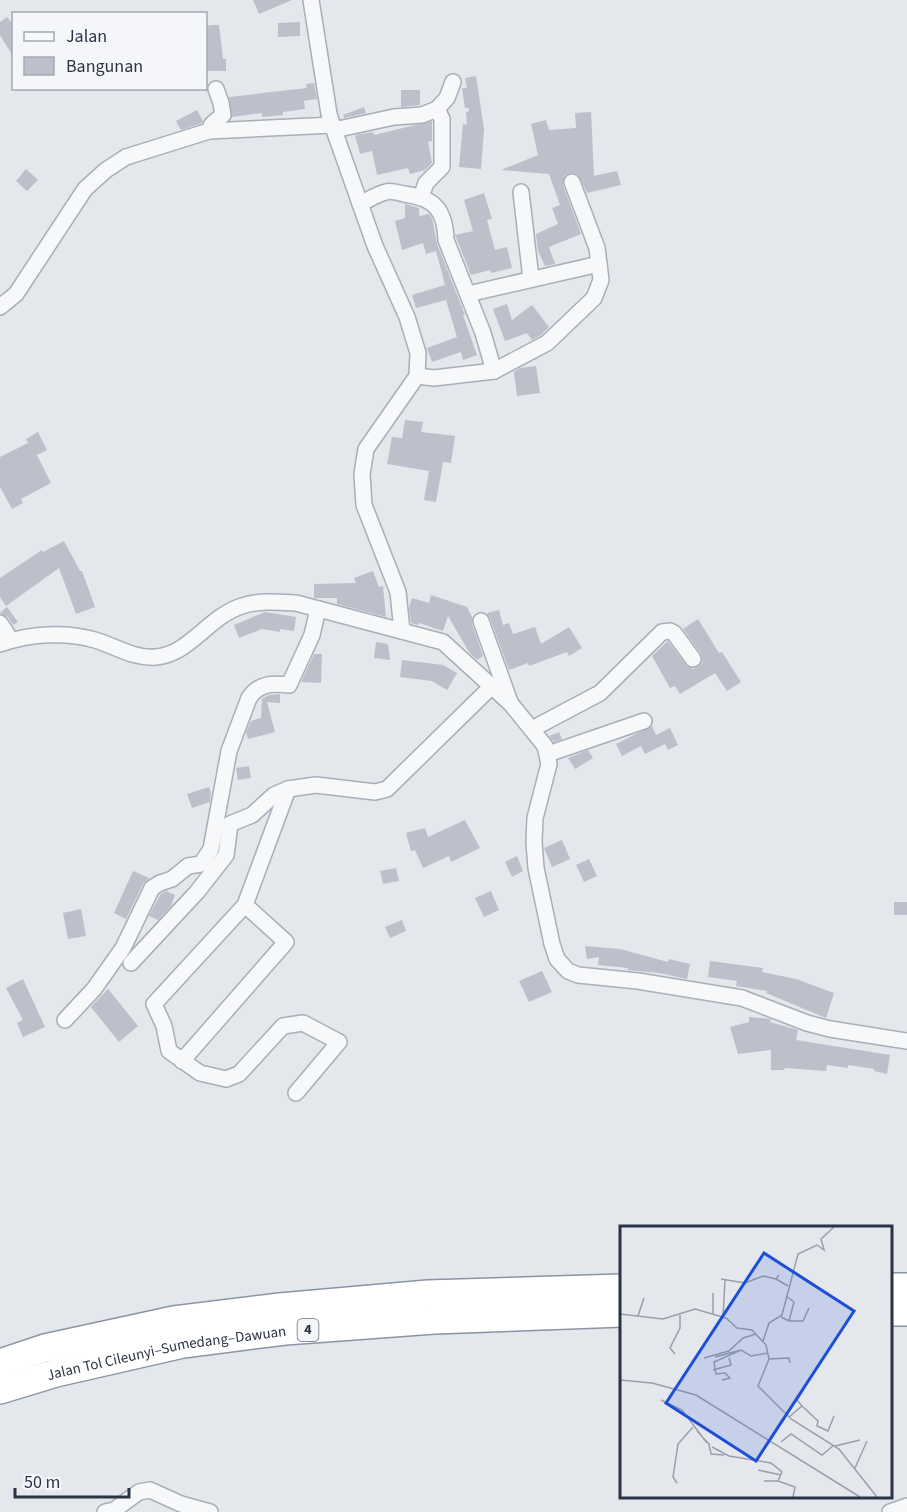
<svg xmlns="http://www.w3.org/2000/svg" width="907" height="1512" font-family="'Source Sans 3',sans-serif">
  <rect width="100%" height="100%" fill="#e4e7ec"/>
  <g fill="#bbc0ca">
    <path d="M 253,0 L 292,0 L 259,14 Z"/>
    <path d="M 7,17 L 14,25 L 14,58 L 0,35 L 0,22 Z"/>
    <path d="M 300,22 L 300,36 L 278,37 L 278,23 Z"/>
    <path d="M 212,25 L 219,25 L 223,59 L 226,59 L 226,71 L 207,71 L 206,26 Z"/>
    <path d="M 476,76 L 484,129 L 481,169 L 459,167 L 463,124 L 467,125 L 466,112 L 469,111 L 469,108 L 465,108 L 462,88 L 467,88 L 465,78 Z"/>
    <path d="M 314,83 L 317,99 L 304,101 L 305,109 L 283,112 L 283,115 L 262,117 L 262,113 L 232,117 L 229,97 L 307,88 L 306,84 Z"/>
    <path d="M 401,90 L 420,90 L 420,105 L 401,107 Z"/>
    <path d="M 364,107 L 366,113 L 344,118 L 343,115 Z"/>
    <path d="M 197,110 L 203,121 L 202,123 L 181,130 L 176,121 Z"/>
    <path d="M 591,112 L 594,176 L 617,171 L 621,185 L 587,193 L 578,174 L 569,173 L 565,175 L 563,185 L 581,234 L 549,247 L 555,264 L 545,266 L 538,251 L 536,234 L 558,224 L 552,208 L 560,205 L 549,174 L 501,170 L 538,155 L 531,124 L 546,120 L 549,130 L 576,128 L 575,113 Z"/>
    <path d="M 432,121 L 432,141 L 428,142 L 432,163 L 425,170 L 410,174 L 408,168 L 377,175 L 372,151 L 360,154 L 355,135 L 373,132 L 374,135 Z"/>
    <path d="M 26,169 L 38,180 L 27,191 L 16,181 Z"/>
    <path d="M 484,193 L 492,219 L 487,220 L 495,250 L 507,247 L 512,268 L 491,273 L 490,270 L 471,275 L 455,235 L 473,231 L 464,200 Z"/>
    <path d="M 405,204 L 419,208 L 419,216 L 429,214 L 432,218 L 437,244 L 465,315 L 463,315 L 477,355 L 463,360 L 461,352 L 432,362 L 427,348 L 457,337 L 446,300 L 416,308 L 412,295 L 445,285 L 436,251 L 426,254 L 423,243 L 402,250 L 395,221 L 405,218 Z"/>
    <path d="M 507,304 L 512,320 L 532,305 L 549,327 L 541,335 L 532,340 L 527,333 L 505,341 L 493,309 Z"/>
    <path d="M 536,366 L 540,393 L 517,396 L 514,372 L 520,368 Z"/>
    <path d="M 405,420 L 423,422 L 421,432 L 455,436 L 451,463 L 443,462 L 436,502 L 424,500 L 429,471 L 387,464 L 392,437 L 402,438 Z"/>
    <path d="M 38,432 L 47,450 L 37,455 L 51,483 L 21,499 L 23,503 L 12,509 L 0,487 L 0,457 L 28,443 L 26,439 Z"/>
    <path d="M 64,541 L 80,571 L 82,571 L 95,607 L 76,614 L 59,568 L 6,606 L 0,597 L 0,578 L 42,550 L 43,552 Z"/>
    <path d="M 373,571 L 379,587 L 383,586 L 386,617 L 337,604 L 337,598 L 314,598 L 314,584 L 356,583 L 354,578 Z"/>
    <path d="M 431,595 L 467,607 L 472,617 L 472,624 L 483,656 L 477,660 L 469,652 L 448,616 L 443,631 L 419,623 L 418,625 L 411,623 L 409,608 L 412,598 L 429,603 Z"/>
    <path d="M 7,607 L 18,622 L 13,625 L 8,617 L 0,613 Z"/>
    <path d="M 499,610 L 503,625 L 509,623 L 513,634 L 535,627 L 541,644 L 569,627 L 582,648 L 569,656 L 567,652 L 529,666 L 528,663 L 509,670 L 490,618 L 487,613 Z"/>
    <path d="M 265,612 L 296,617 L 294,631 L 280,629 L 280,632 L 262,629 L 239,638 L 234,625 Z"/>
    <path d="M 698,619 L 719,653 L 722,652 L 741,682 L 727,691 L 715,673 L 680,694 L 675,686 L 670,688 L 652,656 L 668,641 L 686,665 L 693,669 L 699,666 L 702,662 L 701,654 L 683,629 Z"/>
    <path d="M 376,642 L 388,644 L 390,660 L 374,658 Z"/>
    <path d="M 314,654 L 322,654 L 321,683 L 301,682 Z"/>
    <path d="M 402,660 L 443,665 L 457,673 L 447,690 L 432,681 L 400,677 Z"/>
    <path d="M 280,694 L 280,703 L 267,702 L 275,732 L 248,739 L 246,732 L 251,721 L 261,718 L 262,699 L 269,695 Z"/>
    <path d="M 652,726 L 656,735 L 670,728 L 678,745 L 668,750 L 665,744 L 645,754 L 641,746 L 622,756 L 616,744 Z"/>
    <path d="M 559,732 L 562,739 L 554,742 L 549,736 Z"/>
    <path d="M 588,750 L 593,758 L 575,769 L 568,758 Z"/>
    <path d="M 249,766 L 251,778 L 238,780 L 236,768 Z"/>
    <path d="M 209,787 L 211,793 L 210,802 L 192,808 L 187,794 Z"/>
    <path d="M 465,820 L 480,848 L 451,862 L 449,856 L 423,868 L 415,850 L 411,851 L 406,833 L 425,828 L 428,837 Z"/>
    <path d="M 562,840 L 570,859 L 552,867 L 544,848 Z"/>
    <path d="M 517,856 L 523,871 L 512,877 L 505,862 Z"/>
    <path d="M 589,859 L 597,876 L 584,882 L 576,865 Z"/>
    <path d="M 396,868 L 399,881 L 383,884 L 380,871 Z"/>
    <path d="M 133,871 L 149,878 L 143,884 L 126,919 L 114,913 Z"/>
    <path d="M 166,891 L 175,895 L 171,906 L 158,920 L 149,916 L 160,895 Z"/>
    <path d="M 491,891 L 499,910 L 484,917 L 475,898 Z"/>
    <rect x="894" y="902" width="13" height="13"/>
    <path d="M 81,909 L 86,936 L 68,939 L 63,913 Z"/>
    <path d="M 402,920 L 406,931 L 390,938 L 385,927 Z"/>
    <path d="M 585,946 L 620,949 L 668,962 L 669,959 L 690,964 L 687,979 L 659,973 L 627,970 L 628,968 L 598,965 L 599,957 L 587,959 Z"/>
    <path d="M 710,961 L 763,968 L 762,972 L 796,979 L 834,993 L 826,1018 L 766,993 L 767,991 L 736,986 L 737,981 L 708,977 Z"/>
    <path d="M 542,971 L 552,992 L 529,1002 L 519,981 Z"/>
    <path d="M 23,979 L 45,1027 L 23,1037 L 17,1023 L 23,1020 L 6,988 Z"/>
    <path d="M 108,989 L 138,1026 L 119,1042 L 91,1007 Z"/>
    <path d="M 749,1017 L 771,1019 L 770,1022 L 798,1030 L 796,1040 L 890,1055 L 887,1074 L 874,1071 L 874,1069 L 848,1065 L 848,1068 L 827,1065 L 826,1071 L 785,1068 L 784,1070 L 771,1070 L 771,1050 L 738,1054 L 730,1027 L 749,1022 Z"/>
  </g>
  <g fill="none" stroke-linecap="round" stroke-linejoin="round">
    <g stroke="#a9aeb7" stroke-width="18">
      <g id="street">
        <path d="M 311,0 L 329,114 L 334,130 L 375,246 L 407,317 L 418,353 L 417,376 L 366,449 L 362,474 L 364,505 L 398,592 L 402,631"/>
        <path d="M 216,89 L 221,103 L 223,115 L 212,124 L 209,131 L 333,125"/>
        <path d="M 334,130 L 394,117 L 422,115 L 437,109 L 447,98 L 453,82"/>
        <path d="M 521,192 L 531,279"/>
        <path d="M 421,197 L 426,183 L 442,167 L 442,119 L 437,109"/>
        <path d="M 360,204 C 368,200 377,194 386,192 C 391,190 399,193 404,194 C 435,198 445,210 446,240 L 483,333 L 494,371"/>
        <path d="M 468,294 L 599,264"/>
        <path d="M 0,307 L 16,294 L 85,189 L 106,170 L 126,157 L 209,131"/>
        <path d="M 417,376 L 434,378 L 494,371 L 547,343 L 594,298 L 601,280 L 597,248 L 572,182"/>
        <path d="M 481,621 L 510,702"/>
        <path d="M 0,623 L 11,640"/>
        <path d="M 0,644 C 29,634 65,631 95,640 C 115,646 134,659 156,657 C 190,654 209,616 242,606 C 259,600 279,602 296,603 L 443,642 L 511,704 L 545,746 L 549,764 L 535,818 L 534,842 L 536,868 L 552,944 L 557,959 L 568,971 L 578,975 L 638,981 L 742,998 L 807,1023 L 830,1029 L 907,1041"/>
        <path d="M 532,729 L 600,693 L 662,632 L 670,631 L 674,633 L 693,659"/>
        <path d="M 548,754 L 644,721"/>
        <path d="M 131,963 L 197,892 L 226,855 L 230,824 L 252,815 L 274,795 L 288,789"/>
        <path d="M 65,1020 L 94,989 L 123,948 L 152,888 L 160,883 L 172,879 L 188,866 L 201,864 L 211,849 L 229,751 L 249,698 C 259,683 273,683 289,685 L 312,635 L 318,609"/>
        <path d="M 182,1061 L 286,942 L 245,905"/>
        <path d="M 296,1093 L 339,1042 L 303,1023 L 283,1026 L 239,1074 L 226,1079 L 200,1073 L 169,1051 L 164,1026 L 154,1004 L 245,905 L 288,789 L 316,785 L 375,792 L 387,789 L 492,686"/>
        <path d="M 105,1512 L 114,1510 L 139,1492 L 150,1490 L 181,1504 L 210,1512"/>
        <path d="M 890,1512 L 907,1506"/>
      </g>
    </g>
    <g stroke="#8b94a3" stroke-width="30">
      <g id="highway">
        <path d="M 890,1287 L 907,1287"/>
        <path d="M 890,1312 L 907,1312"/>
        <path d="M 0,1363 L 45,1348 L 174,1320 L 280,1307 L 428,1294 L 622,1288"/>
        <path id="s1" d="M 0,1390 L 56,1373 L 183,1344 L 285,1331 L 434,1320 L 622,1313"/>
      </g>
    </g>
    <use href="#street" stroke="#f7f8fa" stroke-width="15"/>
    <use href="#highway" stroke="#fff" stroke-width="27"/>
  </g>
  <g text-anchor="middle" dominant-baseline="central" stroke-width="4.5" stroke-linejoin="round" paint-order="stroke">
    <rect fill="#f4f6f9" stroke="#676e7b" stroke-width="1.5" x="297.5" y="1319" width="21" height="22" rx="4.5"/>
    <g font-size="14" font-weight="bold" fill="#2b3445">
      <text x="308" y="1330">4</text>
    </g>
    <g font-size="15" fill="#2b3445" stroke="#f4f6f9">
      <text stroke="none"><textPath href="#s1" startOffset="171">Jalan Tol Cileunyi–Sumedang–Dawuan</textPath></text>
    </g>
  </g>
  <g transform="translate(620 1226)">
    <rect width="272" height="272" fill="#e4e7ec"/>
    <path fill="none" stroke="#9a9fa9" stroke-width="1.5" d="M 159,49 L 156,53 L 168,60M 101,53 L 125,57 L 143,50 L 156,53M 166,70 L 174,76 L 169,95M 0,88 L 43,93 L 75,83 L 106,92 L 117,102 L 132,104 L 146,119 L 149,133 L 138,160 L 171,193 L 219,223 L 257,271M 93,89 L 93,67M 18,90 L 24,72M 103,91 L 105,54M 161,91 L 169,95 L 183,95 L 189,82M 143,115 L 149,97 L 162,89 L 178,28 L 197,19 L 204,24 L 201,13 L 214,1M 55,128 L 50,122 L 60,102 L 60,89M 95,131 L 121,124M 84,132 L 109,125 L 123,112 L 136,108M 149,133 L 169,132 L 170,137M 93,144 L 111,139 L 109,132M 0,154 L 32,157 L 76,169 L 240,271M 102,154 L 110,152 L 105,147 L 96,148 L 94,136 L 121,124 L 131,130 L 148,127M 41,174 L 62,184 L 87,217M 182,180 L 177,174 L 184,163M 169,191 L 182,180 L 198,195 L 197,200 L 208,205 L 214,190M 77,205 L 89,218 L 91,228 L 104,229M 161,216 L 171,208 L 202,229 L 214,219M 215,220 L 240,214M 92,221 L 109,230 L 151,237 L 162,246 L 158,255 L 144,255M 235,242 L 247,215M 138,244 L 161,249M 158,255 L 175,261 L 173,271M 57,257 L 53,251 L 58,218 L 73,201"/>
    <path fill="#1d4ed8" fill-opacity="0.15" stroke="#1d4ed8" stroke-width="3" d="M 144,27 L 234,85 L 136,235 L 46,177 Z"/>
    <rect width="272" height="272" fill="none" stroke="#2b3445" stroke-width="3"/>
  </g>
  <rect x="12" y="12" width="195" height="78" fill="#f4f6f9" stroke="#a4a8b1" stroke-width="1.5"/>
  <rect x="24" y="32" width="30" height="9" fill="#f7f8fa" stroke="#a4a8b1" stroke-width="1.5"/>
  <text x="66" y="42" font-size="18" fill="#2b3445">Jalan</text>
  <rect x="24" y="57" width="30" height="18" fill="#bbc0ca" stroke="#a4a8b1" stroke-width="1.5"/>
  <text x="66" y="72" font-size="18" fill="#2b3445">Bangunan</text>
  <path d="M15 1488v9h114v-9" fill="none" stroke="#2b3445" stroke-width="3"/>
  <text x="24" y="1488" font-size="18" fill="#2b3445" stroke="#f4f6f9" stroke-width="4.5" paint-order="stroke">50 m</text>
</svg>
